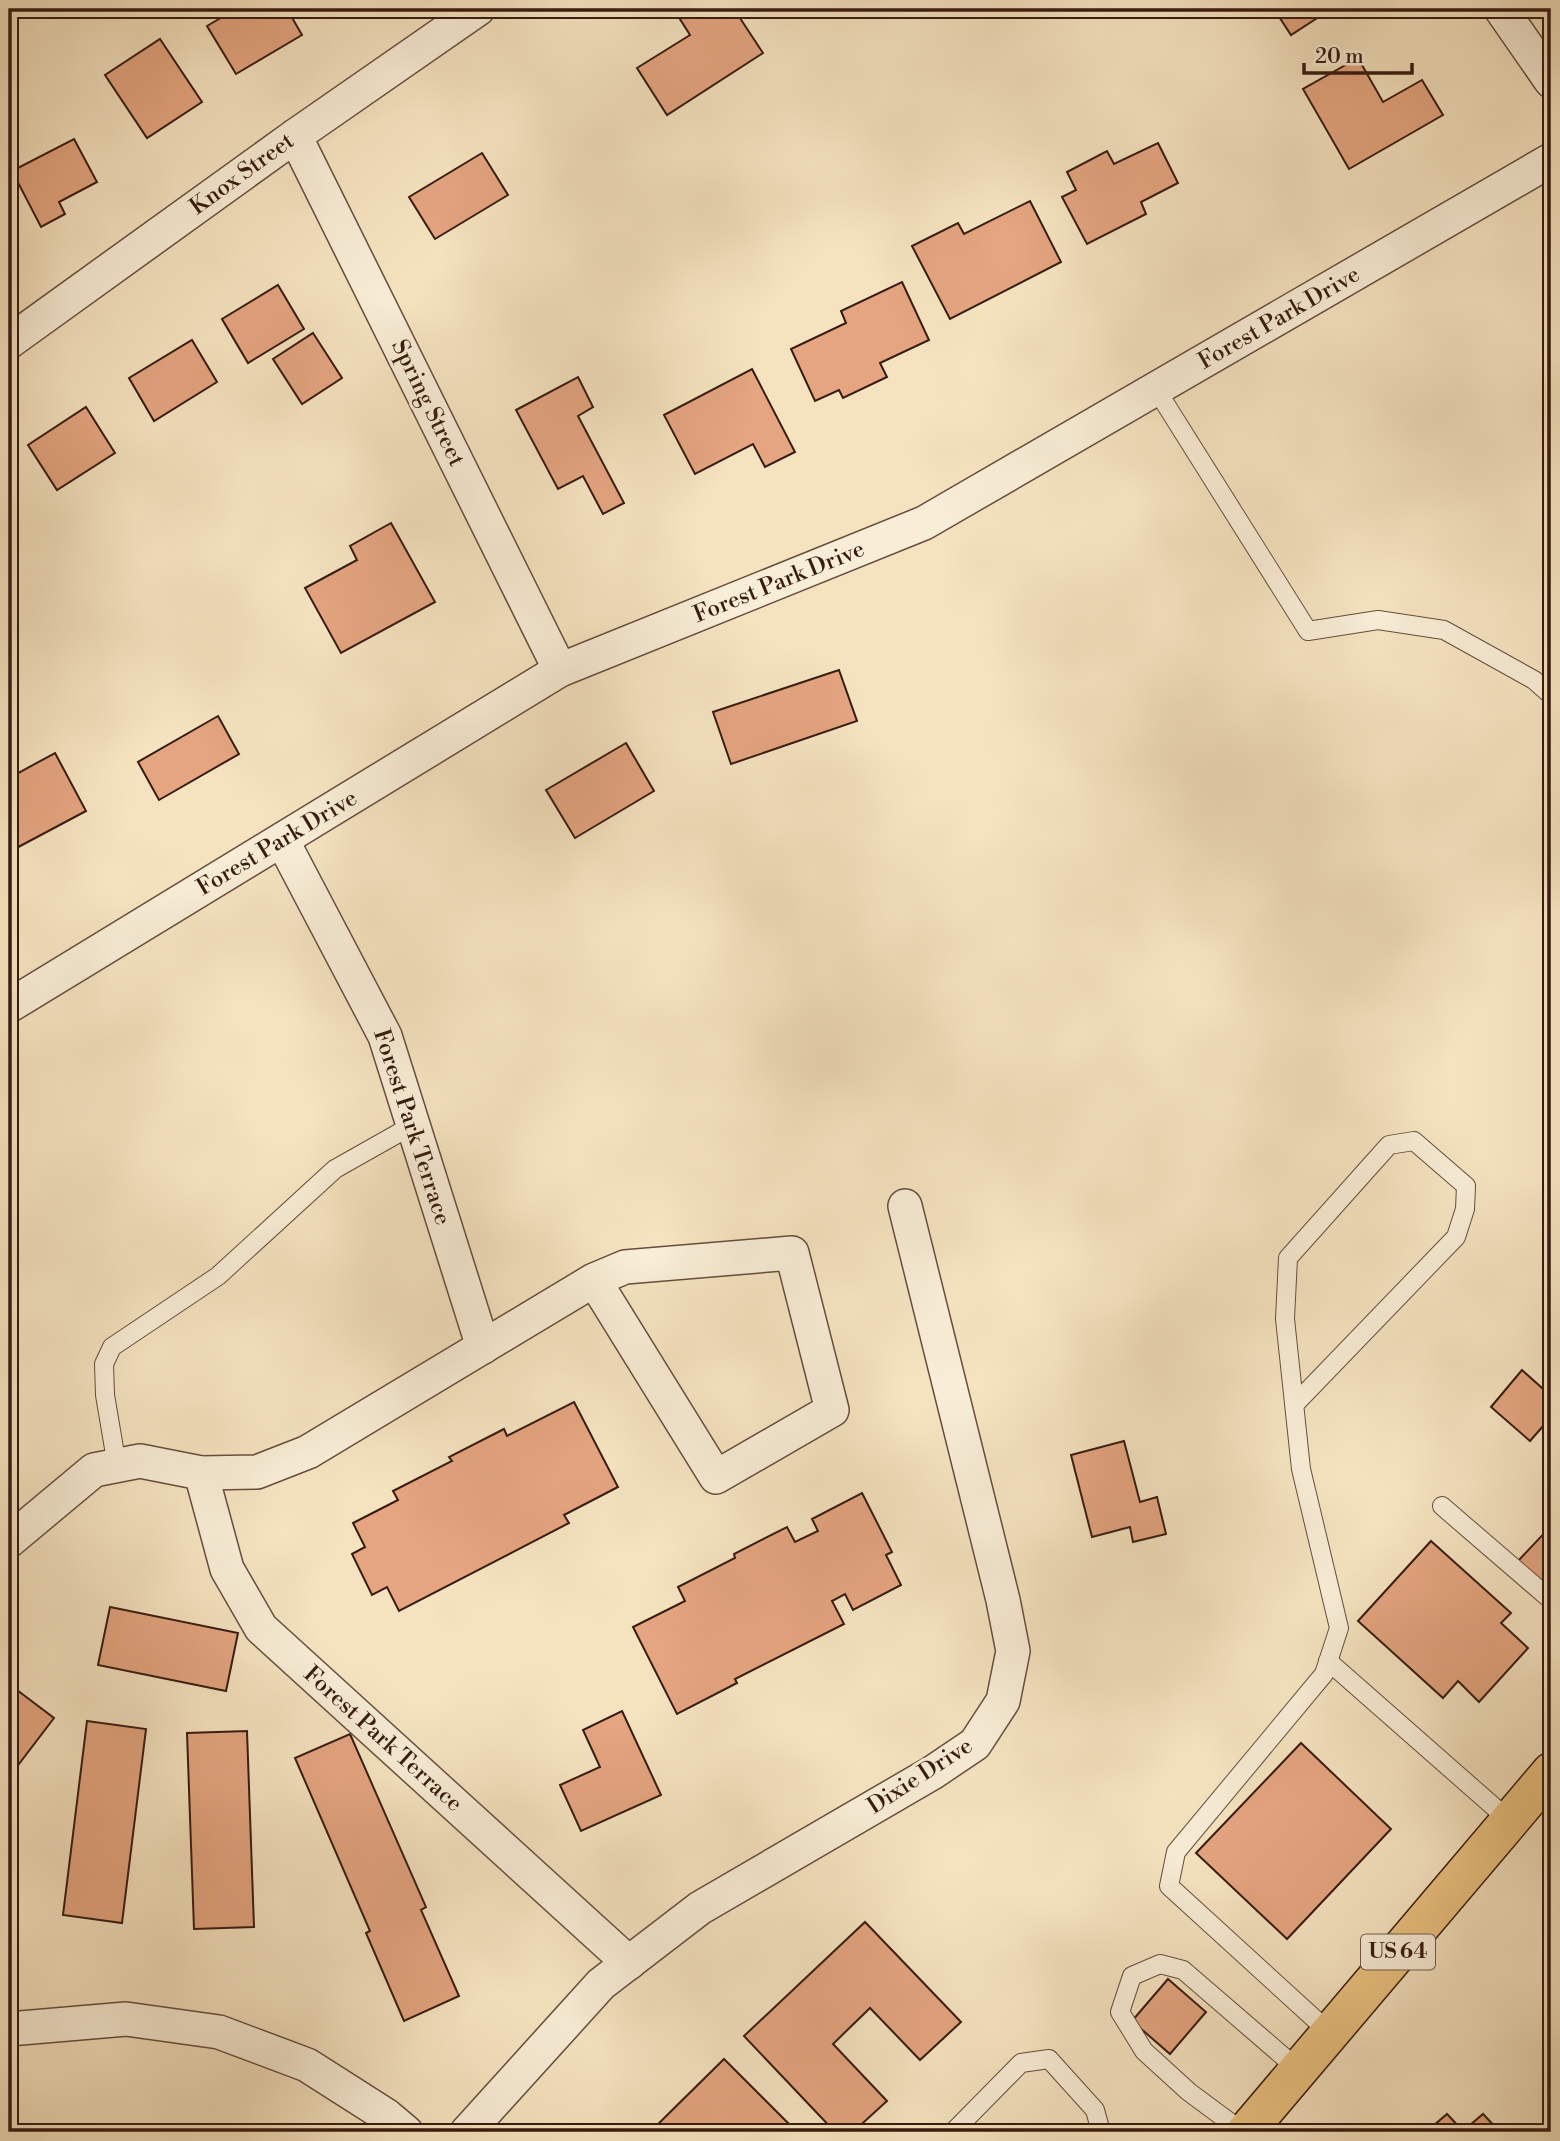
<svg xmlns="http://www.w3.org/2000/svg" width="1560" height="2141" font-family="'Libre Bodoni',serif">
  <rect width="100%" height="100%" fill="#f5e3c0"/>
  <filter id="stains"><feTurbulence type="fractalNoise" baseFrequency=".00286" numOctaves="4"/><feColorMatrix values="0 0 0 0 .2 0 0 0 0 .09 0 0 0 0 .02 0 0 0 .5 -.17"/></filter>
  <radialGradient id="worn" r=".72"><stop offset=".6" stop-color="#630" stop-opacity="0"/><stop offset="1" stop-color="#630" stop-opacity=".3"/></radialGradient>
  <g fill="#e4a580" stroke="#371b11" stroke-width="2">
    <path d="M 236,9 L 287,9 L 302,35 L 236,74 L 207,26 Z"/>
    <path d="M 689,9 L 734,9 L 763,53 L 667,115 L 637,68 L 690,35 L 678,16 Z"/>
    <path d="M 1274,9 L 1331,9 L 1291,35 Z"/>
    <path d="M 160,39 L 202,102 L 147,138 L 105,75 Z"/>
    <path d="M 1358,58 L 1383,102 L 1422,80 L 1443,115 L 1349,169 L 1303,89 Z"/>
    <path d="M 74,139 L 97,182 L 59,202 L 65,214 L 41,227 L 12,171 Z"/>
    <path d="M 1158,143 L 1178,183 L 1141,202 L 1146,214 L 1087,244 L 1062,197 L 1076,190 L 1067,172 L 1107,151 L 1114,164 Z"/>
    <path d="M 482,153 L 508,195 L 435,239 L 409,197 Z"/>
    <path d="M 1030,201 L 1061,262 L 950,319 L 912,246 L 958,223 L 964,234 Z"/>
    <path d="M 902,282 L 929,340 L 880,363 L 887,377 L 843,398 L 839,390 L 815,401 L 791,349 L 846,323 L 841,311 Z"/>
    <path d="M 278,285 L 304,329 L 248,363 L 222,319 Z"/>
    <path d="M 313,333 L 342,378 L 302,404 L 273,359 Z"/>
    <path d="M 192,340 L 217,382 L 154,421 L 129,378 Z"/>
    <path d="M 752,369 L 795,452 L 765,467 L 753,444 L 695,474 L 664,415 Z"/>
    <path d="M 578,377 L 593,407 L 578,416 L 624,503 L 603,514 L 583,476 L 558,489 L 516,410 Z"/>
    <path d="M 86,407 L 115,453 L 57,490 L 28,445 Z"/>
    <path d="M 391,523 L 435,602 L 341,653 L 305,588 L 357,560 L 350,546 Z"/>
    <path d="M 839,670 L 857,721 L 731,764 L 713,712 Z"/>
    <path d="M 218,716 L 239,754 L 159,800 L 138,762 Z"/>
    <path d="M 626,743 L 654,791 L 575,838 L 546,790 Z"/>
    <path d="M 55,753 L 86,811 L 9,852 L 9,778 Z"/>
    <path d="M 1522,1370 L 1551,1396 L 1551,1417 L 1530,1441 L 1491,1407 Z"/>
    <path d="M 574,1402 L 618,1487 L 564,1515 L 569,1523 L 399,1611 L 387,1587 L 372,1595 L 352,1554 L 365,1547 L 353,1523 L 398,1500 L 393,1491 L 452,1461 L 449,1457 L 504,1429 L 507,1436 Z"/>
    <path d="M 1124,1441 L 1140,1502 L 1157,1497 L 1166,1534 L 1133,1542 L 1130,1527 L 1092,1537 L 1071,1455 Z"/>
    <path d="M 862,1493 L 892,1552 L 886,1555 L 901,1585 L 853,1610 L 845,1594 L 832,1601 L 844,1624 L 735,1679 L 737,1683 L 677,1714 L 633,1627 L 685,1601 L 678,1587 L 735,1558 L 734,1554 L 787,1527 L 795,1542 L 818,1531 L 812,1519 Z"/>
    <path d="M 1551,1526 L 1551,1592 L 1518,1561 Z"/>
    <path d="M 1431,1541 L 1511,1613 L 1501,1623 L 1528,1648 L 1479,1702 L 1458,1681 L 1443,1698 L 1358,1621 Z"/>
    <path d="M 110,1607 L 238,1633 L 226,1691 L 98,1665 Z"/>
    <path d="M 9,1684 L 54,1718 L 9,1777 Z"/>
    <path d="M 622,1711 L 661,1795 L 581,1831 L 560,1785 L 600,1767 L 583,1730 Z"/>
    <path d="M 87,1721 L 146,1729 L 122,1923 L 63,1915 Z"/>
    <path d="M 247,1731 L 254,1927 L 194,1929 L 187,1733 Z"/>
    <path d="M 350,1734 L 426,1907 L 421,1910 L 459,1996 L 404,2021 L 366,1933 L 370,1931 L 295,1758 Z"/>
    <path d="M 1301,1743 L 1391,1829 L 1287,1939 L 1196,1853 Z"/>
    <path d="M 865,1922 L 961,2022 L 920,2060 L 870,2008 L 833,2044 L 887,2101 L 853,2132 L 835,2132 L 744,2036 Z"/>
    <path d="M 1168,1979 L 1206,2012 L 1170,2054 L 1132,2021 Z"/>
    <path d="M 724,2059 L 797,2132 L 650,2132 Z"/>
    <path d="M 1447,2114 L 1463,2131 L 1483,2114 L 1500,2132 L 1426,2132 Z"/>
  </g>
  <g fill="none" stroke-linecap="round" stroke-linejoin="round">
    <g stroke="#664d3d" stroke-width="20">
      <g id="lane">
        <path d="M 1156,389 L 1308,631 L 1378,620 L 1444,630 L 1534,680 L 1551,695"/>
        <path d="M 1294,1405 L 1456,1237 L 1465,1209 L 1466,1186 L 1414,1141 L 1389,1145 L 1288,1258 L 1285,1319 L 1301,1469 L 1339,1628 L 1324,1674 L 1176,1852 L 1169,1886 L 1330,2033"/>
        <path d="M 117,1466 L 105,1395 L 104,1364 L 112,1347 L 218,1276 L 335,1169 L 413,1125"/>
        <path d="M 1442,1506 L 1551,1600"/>
        <path d="M 1328,1661 L 1510,1821"/>
        <path d="M 953,2132 L 1021,2063 L 1049,2059 L 1095,2110 L 1101,2132"/>
        <path d="M 1243,2132 L 1189,2092 L 1144,2051 L 1120,2012 L 1132,1976 L 1160,1964 L 1183,1970 L 1299,2070"/>
      </g>
    </g>
    <g stroke="#664d3d" stroke-width="36">
      <g id="street">
        <path d="M 1501,9 L 1551,81"/>
        <path d="M 295,136 L 560,670"/>
        <path d="M 9,342 L 295,136 L 478,9"/>
        <path d="M 282,840 L 385,1036 L 483,1347"/>
        <path d="M 9,1006 L 560,670 L 924,523 L 1551,160"/>
        <path d="M 201,1473 L 227,1569 L 261,1628 L 629,1963"/>
        <path d="M 9,1541 L 94,1470 L 140,1461 L 201,1473 L 257,1472 L 308,1452 L 594,1280 L 625,1267 L 792,1253 L 832,1410 L 716,1477 L 594,1280"/>
        <path d="M 9,2029 L 126,2019 L 219,2032 L 307,2065 L 387,2116 L 406,2132"/>
        <path d="M 467,2132 L 601,1984 L 700,1908 L 932,1773 L 975,1744 L 1003,1701 L 1013,1651 L 1003,1600 L 905,1206"/>
      </g>
    </g>
    <g stroke="#371b11" stroke-width="41">
      <path id="primary" d="M 1246,2132 L 1551,1772"/>
    </g>
    <use href="#lane" stroke="#f8edd6" stroke-width="18"/>
    <use href="#street" stroke="#f8edd6" stroke-width="33"/>
    <use href="#primary" stroke="#eac280" stroke-width="38"/>
  </g>
  <g text-anchor="middle" dominant-baseline="central" stroke-width="6" stroke-linejoin="round" paint-order="stroke">
    <rect fill="#f8edd6" stroke="#715a4c" stroke-width="2" x="1361" y="1934.5" width="74" height="35" rx="5"/>
    <g font-size="21" font-weight="bold" fill="#371b11">
      <text x="1398" y="1952">US 64</text>
    </g>
    <g font-size="23" fill="#371b11" stroke="#f8edd6">
      <text transform="translate(242 174) rotate(-36)">Knox Street</text>
      <text transform="translate(1279 318) rotate(-30)">Forest Park Drive</text>
      <text transform="translate(428 403) rotate(64)">Spring Street</text>
      <text transform="translate(779 582) rotate(-22)">Forest Park Drive</text>
      <text transform="translate(277 843) rotate(-31)">Forest Park Drive</text>
      <text transform="translate(412 1127) rotate(72)">Forest Park Terrace</text>
      <text transform="translate(383 1739) rotate(42)">Forest Park Terrace</text>
      <text transform="translate(920 1776) rotate(-33)">Dixie Drive</text>
    </g>
  </g>
  <rect width="1560" height="2141" fill="none" stroke="#f5e3c0" stroke-width="35"/>
  <rect x="10" y="10" width="1539" height="2120" fill="none" stroke="#371b11" stroke-width="3.5"/>
  <rect x="18" y="18" width="1525" height="2106" fill="none" stroke="#371b11" stroke-width="2"/>
  <path d="M1304 63v10h108v-10" fill="none" stroke="#371b11" stroke-width="3.5"/>
  <text x="1315" y="63" font-size="21" fill="#371b11" stroke="#f8edd6" stroke-width="5" paint-order="stroke">20 m</text>
  <rect width="100%" height="100%" filter="url(#stains)"/>
  <rect width="100%" height="100%" fill="url(#worn)"/>
</svg>
